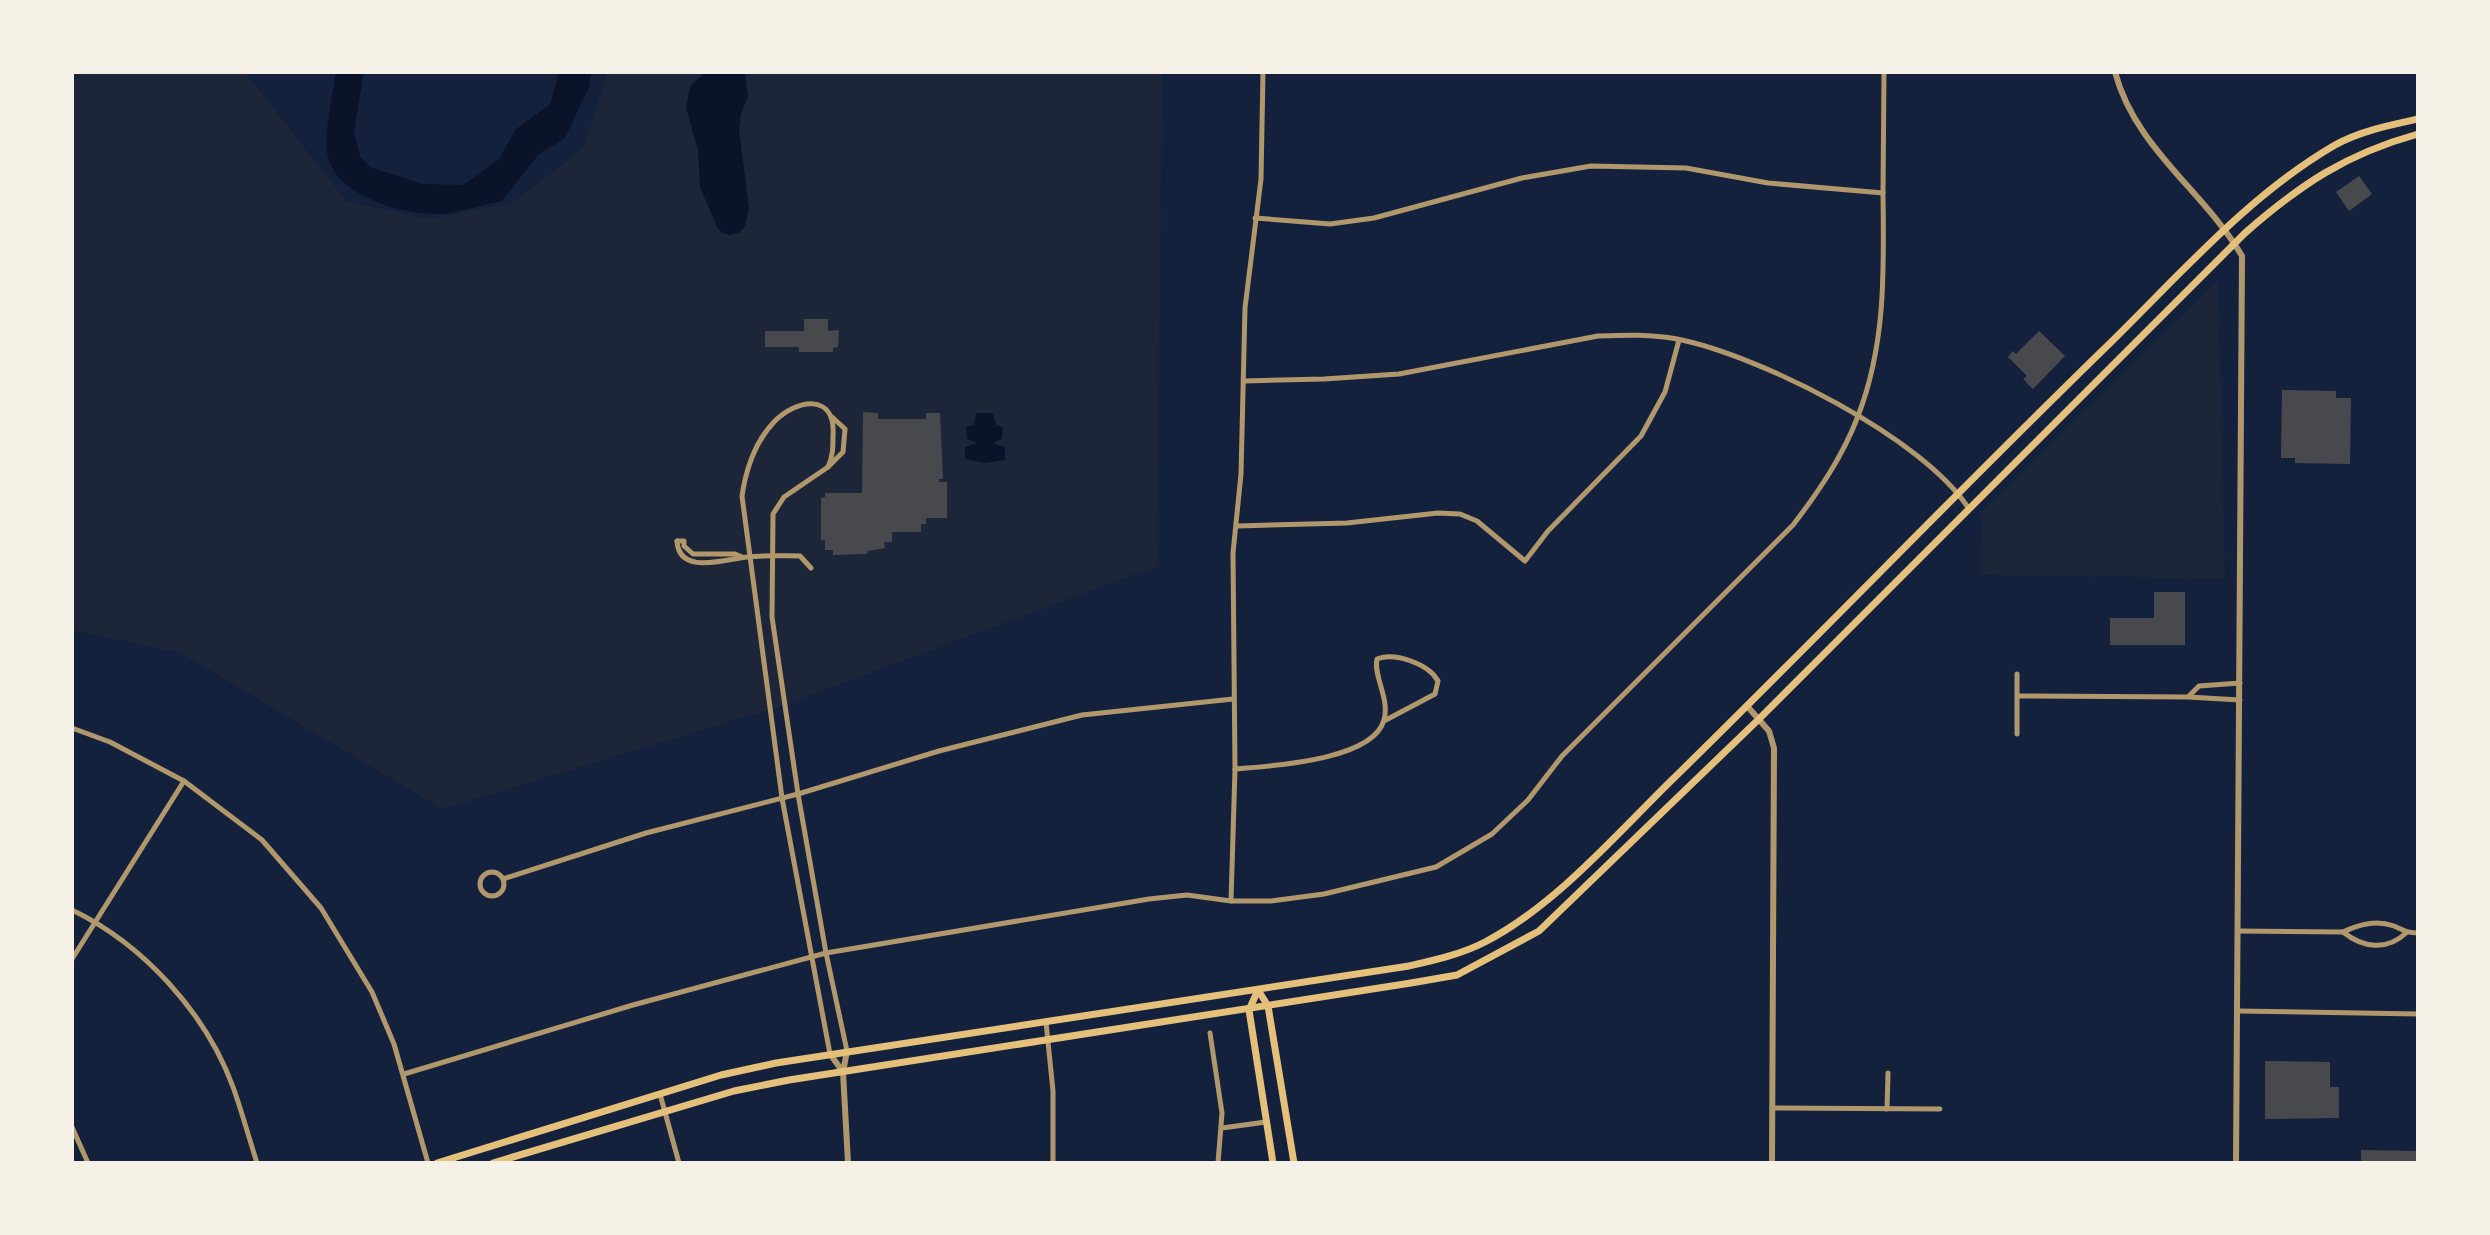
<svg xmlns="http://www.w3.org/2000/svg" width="2490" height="1235" font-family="'IBM Plex Serif',serif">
  <rect width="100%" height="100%" fill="#14213d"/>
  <g fill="#1d2539">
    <path d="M 72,72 L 245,72 L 346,201 L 429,219 L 512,203 L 583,149 L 608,72 L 1162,72 L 1157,566 L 784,705 L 442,809 L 181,653 L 72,630 Z"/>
    <path d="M 2218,280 L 2225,578 L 1980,575 L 1981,513 Z"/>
  </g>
  <g fill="#0b132b">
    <path d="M 336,72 L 364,72 L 354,131 L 360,156 L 370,167 L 423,184 L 463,185 L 499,159 L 516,129 L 550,104 L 559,72 L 591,72 L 589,87 L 565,138 L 539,154 L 502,201 C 482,205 461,212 442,214 C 403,216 332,195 327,152 C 324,132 333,93 336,72 Z"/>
    <path d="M 705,72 L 745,72 L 748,96 L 741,114 L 739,131 L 749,208 L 745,226 L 740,232 L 730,235 L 722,233 L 717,227 L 700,187 L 698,150 L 686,108 L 690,86 Z"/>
    <path d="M 976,413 L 993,413 L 996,425 L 1003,427 L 1002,439 L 993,443 L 1005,447 L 1005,460 L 985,463 L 965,459 L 965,447 L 977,443 L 967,439 L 966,427 L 974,425 Z"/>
  </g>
  <g fill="#48494c">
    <path d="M 2359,176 L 2372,194 L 2349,211 L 2336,192 Z"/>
    <path d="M 804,319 L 828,319 L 828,331 L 839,330 L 838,347 L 833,348 L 833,352 L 799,352 L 799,347 L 765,347 L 765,331 L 804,331 Z"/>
    <path d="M 2039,331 L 2065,356 L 2033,389 L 2023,379 L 2027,376 L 2008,357 L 2013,351 L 2016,354 Z"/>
    <path d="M 2282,390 L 2336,391 L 2336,398 L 2351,398 L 2350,464 L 2295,463 L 2295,458 L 2281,458 Z"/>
    <path d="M 863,412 L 878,413 L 878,419 L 926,419 L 926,413 L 940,413 L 943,479 L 939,479 L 939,482 L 947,482 L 947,518 L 926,518 L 926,524 L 921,524 L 921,532 L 892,532 L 892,542 L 884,542 L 885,548 L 868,551 L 867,554 L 833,555 L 833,550 L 825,550 L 825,540 L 821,540 L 821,498 L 825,497 L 825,493 L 862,493 Z"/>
    <path d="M 2154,592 L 2185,592 L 2185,645 L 2110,645 L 2110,618 L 2154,618 Z"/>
    <path d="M 2265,1061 L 2330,1062 L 2330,1087 L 2339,1087 L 2339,1118 L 2265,1119 Z"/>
    <path d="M 2361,1150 L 2418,1151 L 2418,1163 L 2361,1163 Z"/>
  </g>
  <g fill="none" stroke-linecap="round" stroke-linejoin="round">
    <g stroke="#b1986c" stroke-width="5">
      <path d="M 1255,218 L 1330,224 L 1374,218 L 1522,178 L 1591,166 L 1686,168 L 1768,183 L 1883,193"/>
      <path d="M 1244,381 L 1324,379 L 1399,374 L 1598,336 C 1625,335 1651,334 1677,339 C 1759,355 1924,438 1969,509"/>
      <path d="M 832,417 L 845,429 L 843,452 L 828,467 L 784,497 L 773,514 L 772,617 L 798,794 L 826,953 L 847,1051"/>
      <path d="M 828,467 C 833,456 833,447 833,436 C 836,392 796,399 774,422 C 754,443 746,469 742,496 L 782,798 L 830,1054"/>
      <path d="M 1237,526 L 1347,523 L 1438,513 L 1460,514 L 1477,521 L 1525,561 L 1548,531 L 1641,436 L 1665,392 L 1679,340"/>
      <path d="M 677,541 C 679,576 726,559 747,557 C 764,555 782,556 800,556 L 811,568"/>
      <path d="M 677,541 L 684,541 L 684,546 L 693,554 L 735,554 L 742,557"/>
      <path d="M 2017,696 L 2188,697 L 2240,700"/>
      <path d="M 2189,696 L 2199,686 L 2240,683"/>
      <path d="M 72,728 L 110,742 L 184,781 L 262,840 L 321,908 L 372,992 L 394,1044 L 428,1163"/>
      <path d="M 2017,734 L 2017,674"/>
      <path d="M 1235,769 C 1269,766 1373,761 1384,720 C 1390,698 1373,676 1377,659 C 1395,652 1429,664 1438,681 L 1435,694 L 1384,721"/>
      <circle cx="492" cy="884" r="12"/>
      <path d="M 503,879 L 646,833 L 798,794 L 939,751 L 1082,715 L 1233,699"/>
      <path d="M 1231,901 L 1235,769 L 1233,553 L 1241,474 L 1245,308 L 1261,179 L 1263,72"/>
      <path d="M 72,910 C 143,944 206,1013 233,1087 C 242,1112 249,1138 257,1163"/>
      <path d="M 2239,931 L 2343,932"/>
      <path d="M 2406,933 C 2387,951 2363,948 2343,932 C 2360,924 2376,920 2394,926 C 2403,930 2407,933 2418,933"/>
      <path d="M 72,959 L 184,781"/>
      <path d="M 2238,1011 L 2418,1014"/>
      <path d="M 1046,1022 L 1053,1091 L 1053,1163"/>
      <path d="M 1210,1033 L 1222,1113 L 1218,1163"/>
      <path d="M 404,1074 L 633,1005 L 826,953 L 1149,899 L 1187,895 L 1231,901 L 1271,901 L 1324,894 L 1436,867 L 1492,834 L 1528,800 L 1562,756 L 1793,525 C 1819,491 1843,456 1858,416 C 1886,344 1884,269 1883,194 C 1883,153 1884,113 1884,72"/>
      <path d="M 660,1094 L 679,1163"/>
      <path d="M 1772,1108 L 1940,1109"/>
      <path d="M 1887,1109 L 1888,1073"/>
      <path d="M 72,1127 L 88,1163"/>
      <path d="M 1222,1128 L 1266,1122"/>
    </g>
    <g stroke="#b1986c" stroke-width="6">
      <path d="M 2115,72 C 2135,148 2204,191 2242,256 L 2236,1163"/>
      <path d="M 1747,706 L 1769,731 L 1774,748 L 1772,1163"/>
      <path d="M 847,1051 L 843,1072 L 848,1163"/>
      <path d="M 830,1054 L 843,1072"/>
    </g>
    <g stroke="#e5c07b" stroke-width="7">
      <path d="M 1258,990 L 1268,1006 L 1294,1163"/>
      <path d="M 1258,990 L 1249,1010 L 1273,1163"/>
      <path d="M 437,1163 L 721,1075 L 776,1063 L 1409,966 C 1435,960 1462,954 1485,942 C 1558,904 1618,832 1677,775 C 1821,634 1960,489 2104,349 C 2177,278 2247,196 2335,145 C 2360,131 2390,125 2418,119"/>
      <path d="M 493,1163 L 734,1091 L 789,1080 L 1411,983 L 1457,975 L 1539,931 L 1759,719 L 2245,233 C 2301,184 2346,154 2418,134"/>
    </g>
  </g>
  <rect width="2490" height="1235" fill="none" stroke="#f6f1e7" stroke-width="148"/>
</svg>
